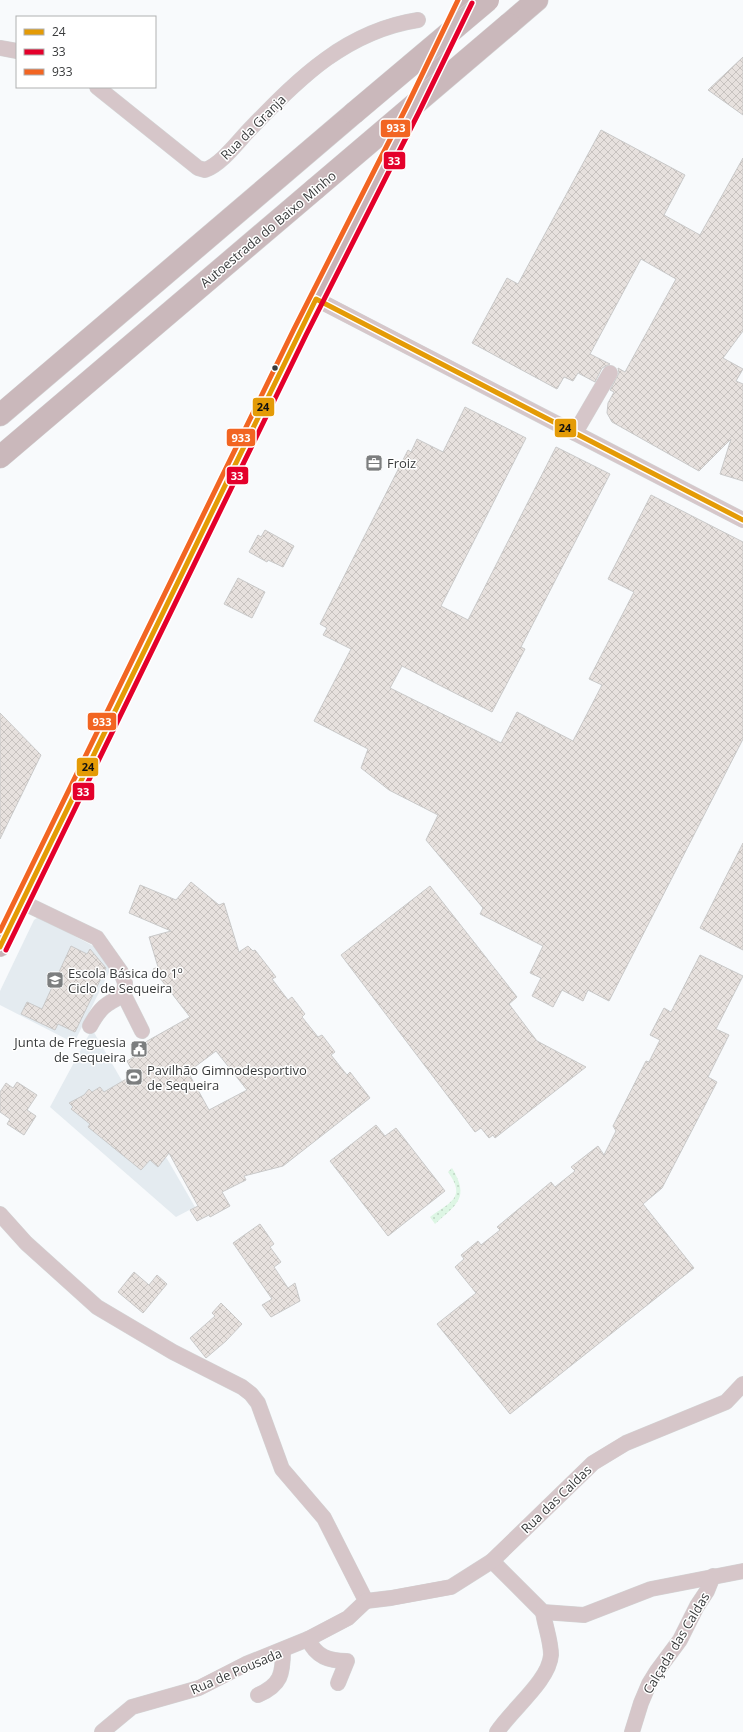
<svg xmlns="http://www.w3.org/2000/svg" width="743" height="1732" font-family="'Open Sans',sans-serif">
  <defs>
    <pattern id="grass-dots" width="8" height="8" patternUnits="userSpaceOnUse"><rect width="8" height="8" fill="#ddf6e4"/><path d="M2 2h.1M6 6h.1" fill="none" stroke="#bed4c4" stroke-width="1.8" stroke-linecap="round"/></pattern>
    <pattern id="building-cross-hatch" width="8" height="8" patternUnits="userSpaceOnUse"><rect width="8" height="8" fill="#e7e1de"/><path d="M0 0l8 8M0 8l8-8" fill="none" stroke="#c7c2bf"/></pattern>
  </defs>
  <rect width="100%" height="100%" fill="#f8fafc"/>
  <g fill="#e4ebf0">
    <path d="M 37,918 L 41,918 L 95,947 L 111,968 L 74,1043 L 0,1005 L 0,991 L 34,920 Z"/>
    <path d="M 92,1029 L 195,1207 L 176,1217 L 50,1107 Z"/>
  </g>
  <path fill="url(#grass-dots)" d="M 452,1168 C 470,1198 457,1204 435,1224 L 430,1217 C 450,1202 467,1198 448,1172 Z"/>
  <g fill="url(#building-cross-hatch)" stroke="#c9c9c9" fill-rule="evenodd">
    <path d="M 743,57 L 743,115 L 708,90 Z"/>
    <path d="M 601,130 L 685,175 L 664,215 L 700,235 L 743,158 L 743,331 L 723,358 L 743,369 L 736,381 L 743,384 L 743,481 L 720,474 L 731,439 L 699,471 L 621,427 L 612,422 L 607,413 L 608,403 L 614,392 L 610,390 L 619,373 L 618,368 L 625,372 L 676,279 L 641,259 L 590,354 L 610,364 L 602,368 L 595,382 L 578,373 L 573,381 L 564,377 L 557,389 L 472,343 L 507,278 L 518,284 Z"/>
    <path d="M 465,407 L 526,438 L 441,606 L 468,620 L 556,447 L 610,474 L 521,647 L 525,649 L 492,712 L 402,666 L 390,688 L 501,743 L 517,712 L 573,741 L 602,685 L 589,679 L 634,592 L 608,579 L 651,495 L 743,542 L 743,739 L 609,1001 L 588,990 L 583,1001 L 562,990 L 553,1007 L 532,996 L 541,978 L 530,973 L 543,946 L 480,914 L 483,908 L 426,840 L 438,815 L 389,790 L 361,768 L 368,749 L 314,721 L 351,649 L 323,635 L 327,628 L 320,624 L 408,450 L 411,452 L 417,439 L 443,452 Z"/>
    <path d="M 265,530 L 294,546 L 283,567 L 268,560 L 267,562 L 249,552 L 258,535 L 261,537 Z"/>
    <path d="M 238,578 L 265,592 L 252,618 L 224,604 Z"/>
    <path d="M 0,713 L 41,755 L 0,839 Z"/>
    <path d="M 743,843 L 743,950 L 700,928 Z"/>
    <path d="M 191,882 L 219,905 L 224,903 L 239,952 L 248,946 L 253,951 L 255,950 L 276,977 L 272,979 L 288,1000 L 292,997 L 305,1014 L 302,1017 L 318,1037 L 322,1035 L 335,1052 L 331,1055 L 347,1075 L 350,1072 L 370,1098 L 283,1166 L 244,1176 L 246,1180 L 222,1192 L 230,1206 L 210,1217 L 209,1215 L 197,1221 L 190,1210 L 198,1206 L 169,1153 L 158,1167 L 150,1160 L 141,1170 L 88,1127 L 90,1124 L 71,1109 L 73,1107 L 69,1103 L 84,1095 L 89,1089 L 92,1092 L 100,1087 L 104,1092 L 128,1078 L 127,1075 L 133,1072 L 127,1061 L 137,1055 L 133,1049 L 190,1017 L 153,969 L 158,967 L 149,937 L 171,931 L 129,913 L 140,885 L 176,900 ZM 216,1051 L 247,1090 L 209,1110 L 188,1072 Z"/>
    <path d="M 430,886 L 517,997 L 509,1004 L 537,1041 L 586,1067 L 495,1138 L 493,1135 L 489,1138 L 481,1128 L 475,1132 L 341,955 Z"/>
    <path d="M 71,946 L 87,954 L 90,949 L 106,968 L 75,1032 L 58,1024 L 55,1030 L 21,1014 L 27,1002 L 42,1009 Z"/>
    <path d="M 700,955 L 743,976 L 716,1029 L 729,1035 L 708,1077 L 717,1082 L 662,1188 L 643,1204 L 694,1268 L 510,1414 L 437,1324 L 476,1293 L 455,1267 L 464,1259 L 461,1255 L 478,1241 L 481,1245 L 500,1230 L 497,1227 L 551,1182 L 555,1187 L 575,1171 L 571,1167 L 598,1146 L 604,1155 L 616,1131 L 613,1126 L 646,1061 L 649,1062 L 660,1040 L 650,1035 L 664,1008 L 671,1012 Z"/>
    <path d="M 17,1082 L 37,1095 L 27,1110 L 36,1116 L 24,1135 L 7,1124 L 10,1119 L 0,1112 L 0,1092 L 6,1083 L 13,1088 Z"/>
    <path d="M 376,1125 L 385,1136 L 396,1128 L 445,1191 L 388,1236 L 330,1161 Z"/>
    <path d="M 260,1224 L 274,1244 L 270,1247 L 281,1262 L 274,1267 L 288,1288 L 295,1283 L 300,1301 L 271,1317 L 262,1305 L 272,1299 L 233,1243 Z"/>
    <path d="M 134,1272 L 149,1285 L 157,1275 L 167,1284 L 143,1313 L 118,1292 Z"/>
    <path d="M 221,1303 L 242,1324 L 226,1341 L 206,1358 L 190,1338 L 215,1316 L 212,1313 Z"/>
  </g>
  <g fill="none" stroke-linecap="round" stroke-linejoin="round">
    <g stroke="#d3d4d5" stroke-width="16">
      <g id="minor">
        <path d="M 0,48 L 17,51"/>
        <path d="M 97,87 L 198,168 L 205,170 C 222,164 239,140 252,127 C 300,77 347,31 418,20"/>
        <path d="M 316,299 L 743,520"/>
        <path d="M 575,433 L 610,373"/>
        <path d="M 22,902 L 97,938 L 121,972 L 125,983 L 124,995 C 105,1004 100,1008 90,1026"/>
        <path d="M 124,995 L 142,1031"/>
        <path d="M 0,1214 L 26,1243 L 97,1307 L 173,1352 L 242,1387 L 251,1394 L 258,1403 L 282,1469 L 324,1518 L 366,1601"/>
        <path d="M 492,1561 L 543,1612 L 584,1615 L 651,1589 L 743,1571"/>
        <path d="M 366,1601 L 391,1598 L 451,1587 L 492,1561 L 593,1463 L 626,1443 L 726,1402 L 743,1384"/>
        <path d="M 308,1639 C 316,1657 329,1661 347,1661 L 338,1683"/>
        <path d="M 258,1695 C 281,1685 283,1674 283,1650"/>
        <path d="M 102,1732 L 132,1707 L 199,1688 L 246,1664 L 308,1639 L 348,1618 L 366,1601"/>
        <path d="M 497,1732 C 512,1709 549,1681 551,1655 C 551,1641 545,1626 543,1612"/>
        <path d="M 632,1732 L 641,1703 L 649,1684 L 657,1671 L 680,1640 L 697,1606 L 707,1591 L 713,1576"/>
      </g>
    </g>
    <g stroke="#d3d4d5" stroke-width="20">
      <path id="major" d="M 0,947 L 300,332 L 413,109 L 466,0"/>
    </g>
    <g stroke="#d3d4d5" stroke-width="23">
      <g id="highway">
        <path d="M 509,24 L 537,0"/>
        <path d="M 0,415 L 354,113"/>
        <path d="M 0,457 L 315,189"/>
      </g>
    </g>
    <use href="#minor" stroke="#d6c6c9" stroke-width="15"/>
    <use href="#major" stroke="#c8b3b7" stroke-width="19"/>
    <use href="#highway" stroke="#cab8bb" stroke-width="22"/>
    <g stroke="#d3d4d5" stroke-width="23" stroke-linecap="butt">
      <g id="highway-bridge">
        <path d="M 354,113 L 488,0"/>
        <path d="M 315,189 L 509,24"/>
      </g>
    </g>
    <use href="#highway-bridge" stroke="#cab8bb" stroke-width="22"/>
    <g stroke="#fff" stroke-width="8">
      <path id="bus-1" d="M 0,947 L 316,299 L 743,520"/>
    </g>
    <g stroke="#fff" stroke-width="8">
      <path id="bus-2" d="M 6,950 L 306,335 L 419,112 L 472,3"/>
    </g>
    <g stroke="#fff" stroke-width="8">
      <path id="bus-3" d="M 0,931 L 294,329 L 407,106 L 458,0"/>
    </g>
    <use href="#bus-1" stroke="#e49b06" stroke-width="5"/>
    <use href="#bus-2" stroke="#e4002b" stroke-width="5"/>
    <use href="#bus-3" stroke="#f26522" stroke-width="5"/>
  </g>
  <defs>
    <g id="office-square" transform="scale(0.9)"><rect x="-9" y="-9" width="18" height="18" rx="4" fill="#7c7e7f" stroke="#fff"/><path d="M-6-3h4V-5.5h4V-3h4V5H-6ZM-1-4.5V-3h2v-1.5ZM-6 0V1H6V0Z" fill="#fff"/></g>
    <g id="school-square" transform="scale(0.9)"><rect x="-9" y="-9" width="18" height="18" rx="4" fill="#7c7e7f" stroke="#fff"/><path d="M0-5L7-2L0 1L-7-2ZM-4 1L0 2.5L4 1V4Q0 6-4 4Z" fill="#fff"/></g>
    <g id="civic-square" transform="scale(0.9)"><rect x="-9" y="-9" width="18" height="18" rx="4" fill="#7c7e7f" stroke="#fff"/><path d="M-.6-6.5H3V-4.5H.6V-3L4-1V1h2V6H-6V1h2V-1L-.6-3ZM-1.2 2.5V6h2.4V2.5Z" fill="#fff"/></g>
    <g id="stadium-square" transform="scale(0.9)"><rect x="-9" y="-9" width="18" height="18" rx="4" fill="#7c7e7f" stroke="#fff"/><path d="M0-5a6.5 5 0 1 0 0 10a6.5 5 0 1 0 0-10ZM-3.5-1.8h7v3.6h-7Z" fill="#fff"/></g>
  </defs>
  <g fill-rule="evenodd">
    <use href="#office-square" x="374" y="463"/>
    <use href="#school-square" x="55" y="980"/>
    <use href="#civic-square" x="139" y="1049"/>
    <use href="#stadium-square" x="134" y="1077"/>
  </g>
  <circle fill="#393b3c" stroke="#fff" stroke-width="1.5" cx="275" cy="368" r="3.5"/>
  <g text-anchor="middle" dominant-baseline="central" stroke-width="3" stroke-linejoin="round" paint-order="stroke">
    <g font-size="13" fill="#393b3c" stroke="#fff">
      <text transform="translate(253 127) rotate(-45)">Rua da Granja</text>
      <text transform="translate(268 229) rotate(-40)">Autoestrada do Baixo Minho</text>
      <text transform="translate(556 1499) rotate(-44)">Rua das Caldas</text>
      <text transform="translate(676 1643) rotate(-59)">Calçada das Caldas</text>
      <text transform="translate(236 1671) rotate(-23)">Rua de Pousada</text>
    </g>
    <g font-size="13" fill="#393b3c" stroke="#fff" text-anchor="start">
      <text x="387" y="463">Froiz</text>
      <text x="68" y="973">Escola Básica do 1º<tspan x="68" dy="15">Ciclo de Sequeira</tspan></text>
      <text x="126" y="1042" text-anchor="end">Junta de Freguesia<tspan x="126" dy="15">de Sequeira</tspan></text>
      <text x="147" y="1070">Pavilhão Gimnodesportivo<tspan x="147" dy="15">de Sequeira</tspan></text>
    </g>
  </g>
  <g stroke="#fff" stroke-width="1.5">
    <rect x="380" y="119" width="31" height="19" rx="4" fill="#f26522"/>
    <rect x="383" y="151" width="23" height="19" rx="4" fill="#e4002b"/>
    <rect x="252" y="397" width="23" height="20" rx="4" fill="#e49b06"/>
    <rect x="554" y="418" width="23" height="20" rx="4" fill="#e49b06"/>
    <rect x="226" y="428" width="30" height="19" rx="4" fill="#f26522"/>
    <rect x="226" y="466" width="23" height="19" rx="4" fill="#e4002b"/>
    <rect x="87" y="712" width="30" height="19" rx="4" fill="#f26522"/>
    <rect x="76" y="757" width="23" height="20" rx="4" fill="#e49b06"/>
    <rect x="72" y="782" width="23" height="19" rx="4" fill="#e4002b"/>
  </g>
  <g font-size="11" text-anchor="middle" font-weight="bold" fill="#fff">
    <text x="396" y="132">933</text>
    <text x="394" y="165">33</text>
    <text x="241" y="442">933</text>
    <text x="237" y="480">33</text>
    <text x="102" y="726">933</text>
    <text x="83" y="796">33</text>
  </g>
  <g font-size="11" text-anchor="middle" font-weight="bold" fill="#111">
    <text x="263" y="411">24</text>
    <text x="565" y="432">24</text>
    <text x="88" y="771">24</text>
  </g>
  <rect x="16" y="16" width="140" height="72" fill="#ffffff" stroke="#b0b1b1"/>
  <rect x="24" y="29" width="20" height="6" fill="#e49b06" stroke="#b0b1b1"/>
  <text x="52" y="36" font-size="12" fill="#393b3c">24</text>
  <rect x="24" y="49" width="20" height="6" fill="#e4002b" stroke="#b0b1b1"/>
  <text x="52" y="56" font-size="12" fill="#393b3c">33</text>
  <rect x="24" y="69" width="20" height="6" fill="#f26522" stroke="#b0b1b1"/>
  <text x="52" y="76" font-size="12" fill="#393b3c">933</text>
</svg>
